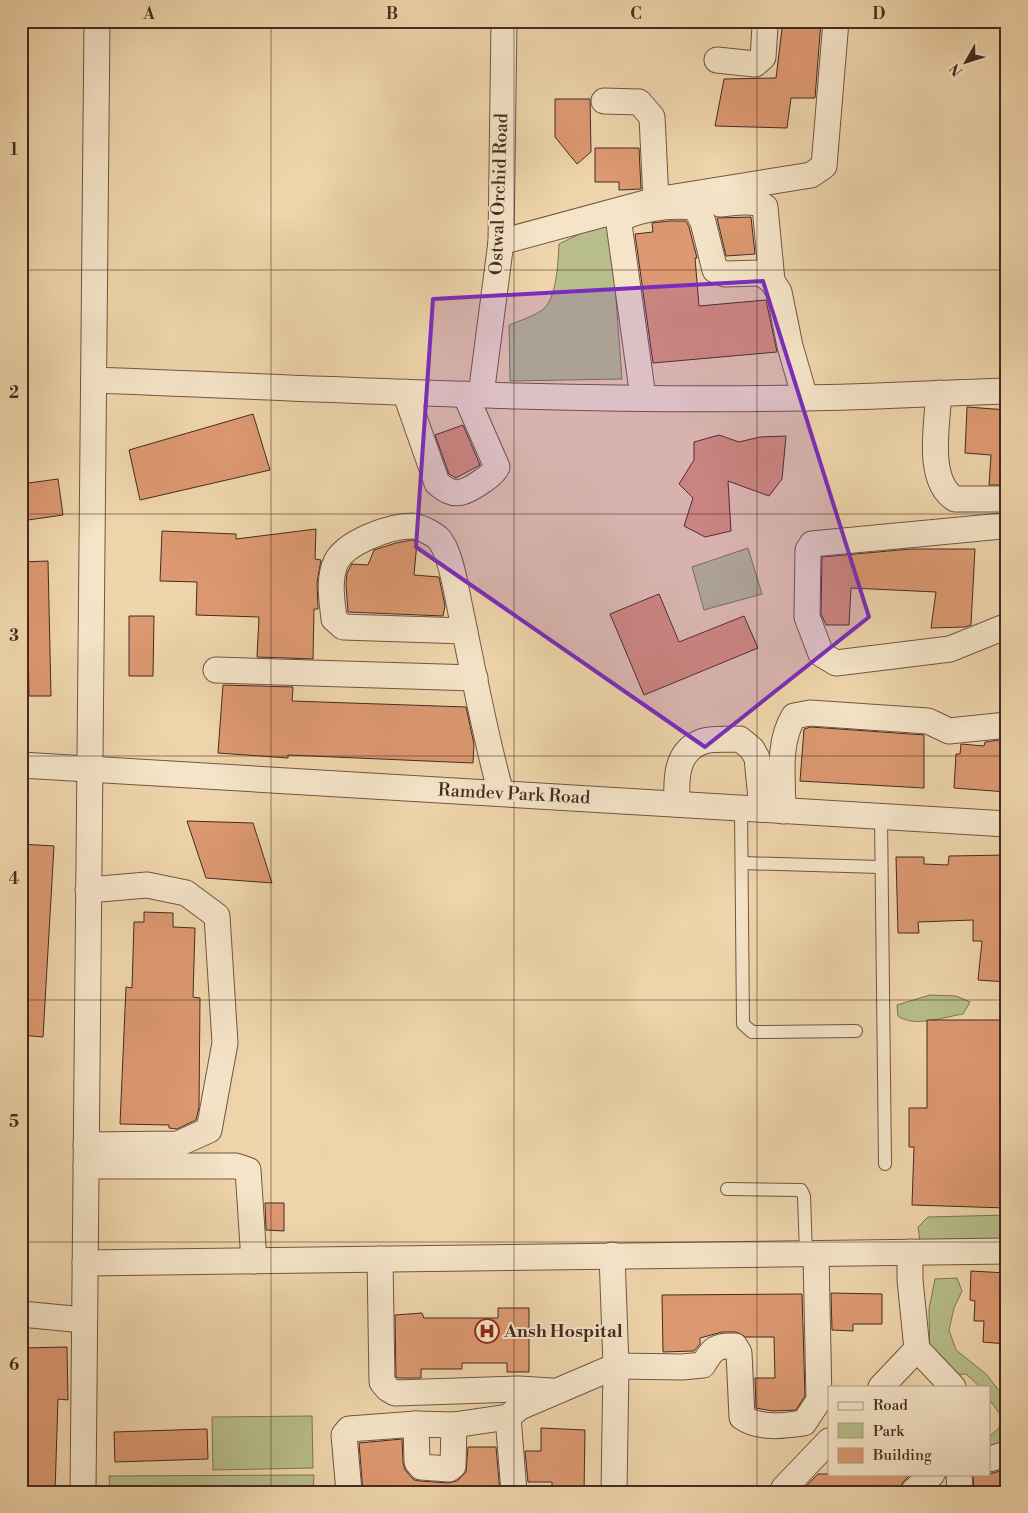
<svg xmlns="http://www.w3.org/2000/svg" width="1028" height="1513" font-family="'Libre Bodoni',serif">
  <rect width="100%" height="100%" fill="#efd5ab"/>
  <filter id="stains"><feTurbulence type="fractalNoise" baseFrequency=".004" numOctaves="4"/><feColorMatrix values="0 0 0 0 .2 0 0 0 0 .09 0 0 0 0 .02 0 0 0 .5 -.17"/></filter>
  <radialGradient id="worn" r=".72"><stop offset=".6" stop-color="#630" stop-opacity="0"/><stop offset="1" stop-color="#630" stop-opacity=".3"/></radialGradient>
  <g fill="#b7be8b" stroke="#7e7456">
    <path d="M 610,219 L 622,379 L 510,381 L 509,325 C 519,321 531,317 541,311 C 557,301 558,262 559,244 Z"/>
    <path d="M 748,548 L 762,594 L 704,610 L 692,567 Z"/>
    <path d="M 930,995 L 956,996 L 970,1002 L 963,1014 C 943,1017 915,1028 898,1016 L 897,1005 Z"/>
    <path d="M 1007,1215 L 1007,1239 L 920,1242 L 918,1227 L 928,1217 Z"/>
    <path d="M 957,1278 L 962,1291 L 954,1308 L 949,1330 L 956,1350 L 986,1374 L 1007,1401 L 1007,1447 L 989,1462 L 989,1437 L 999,1428 L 1002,1417 L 989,1399 L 989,1387 L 980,1387 L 966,1374 L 950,1375 L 930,1361 L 929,1309 L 935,1279 Z"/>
    <path d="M 312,1416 L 313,1468 L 213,1470 L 212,1417 Z"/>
    <path d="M 314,1475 L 313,1492 L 110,1492 L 109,1476 Z"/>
  </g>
  <g fill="#dd9971" stroke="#452b21">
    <path d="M 783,21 L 821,21 L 815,98 L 791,98 L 787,128 L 715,126 L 724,79 L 776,78 Z"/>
    <path d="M 555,99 L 590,99 L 591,152 L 577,164 L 555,137 Z"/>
    <path d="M 595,148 L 639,148 L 641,189 L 619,190 L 619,182 L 595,182 Z"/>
    <path d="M 751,217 L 755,254 L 726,256 L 717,218 Z"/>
    <path d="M 669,221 L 686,221 L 689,227 L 697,258 L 695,258 L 699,306 L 766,300 L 777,352 L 653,363 L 635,234 L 653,232 L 652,223 Z"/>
    <path d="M 967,407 L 1007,410 L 1007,485 L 989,485 L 991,455 L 965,453 Z"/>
    <path d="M 253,414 L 270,470 L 140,500 L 129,450 Z"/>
    <path d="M 463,425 L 480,465 L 456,478 L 449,474 L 435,435 Z"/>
    <path d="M 719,435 L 739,442 L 760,437 L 786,436 L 782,479 L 769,496 L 728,481 L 731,531 L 705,537 L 684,526 L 693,498 L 679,484 L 694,460 L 694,442 Z"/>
    <path d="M 58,479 L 63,515 L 21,521 L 21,484 Z"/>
    <path d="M 316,529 L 315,559 L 321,560 L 317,582 L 318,609 L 314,609 L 313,659 L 257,657 L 259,617 L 196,615 L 197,582 L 160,581 L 162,531 L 236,534 L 236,539 Z"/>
    <path d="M 412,540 L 417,542 L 414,575 L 439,577 L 445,606 L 443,616 L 348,612 L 346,584 L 347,573 L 352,564 L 368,565 L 374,550 L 396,543 Z"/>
    <path d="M 911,549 L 975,549 L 971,625 L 965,627 L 931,628 L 936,592 L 851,588 L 849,625 L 826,625 L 821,614 L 822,557 Z"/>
    <path d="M 48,561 L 51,696 L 29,696 L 27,605 L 21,606 L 21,562 Z"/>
    <path d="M 659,594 L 679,642 L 744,616 L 758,648 L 644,695 L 610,614 Z"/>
    <path d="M 129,616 L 154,616 L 153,676 L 129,676 Z"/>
    <path d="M 223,685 L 293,687 L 292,701 L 466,707 L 474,744 L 473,763 L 288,755 L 288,758 L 218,753 Z"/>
    <path d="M 811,727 L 924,735 L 924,788 L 800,781 L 804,729 Z"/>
    <path d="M 1007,739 L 1007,792 L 954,788 L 956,754 L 960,754 L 961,744 L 984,746 L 985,742 Z"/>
    <path d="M 187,821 L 253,823 L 272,883 L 206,878 Z"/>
    <path d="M 21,844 L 54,846 L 43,1037 L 21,1035 Z"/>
    <path d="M 1007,855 L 1007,982 L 978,980 L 982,941 L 973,941 L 973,920 L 918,922 L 919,933 L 898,933 L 896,857 L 924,857 L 924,864 L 948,865 L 949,856 Z"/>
    <path d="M 144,912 L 173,913 L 173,927 L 195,928 L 193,997 L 200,998 L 199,1107 L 196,1120 L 177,1129 L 169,1128 L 169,1125 L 120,1124 L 126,987 L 132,988 L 134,922 L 144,922 Z"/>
    <path d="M 927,1020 L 1007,1020 L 1007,1208 L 912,1205 L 914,1147 L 909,1147 L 909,1108 L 927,1108 Z"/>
    <path d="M 265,1203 L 284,1203 L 284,1231 L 266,1230 Z"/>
    <path d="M 971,1271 L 1007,1273 L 1007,1344 L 983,1342 L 984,1321 L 974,1321 L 975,1301 L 970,1300 Z"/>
    <path d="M 831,1293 L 882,1294 L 882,1324 L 853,1324 L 853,1331 L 832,1330 Z"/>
    <path d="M 802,1294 L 805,1396 L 796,1410 L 772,1411 L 756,1408 L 755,1378 L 775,1378 L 774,1337 L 746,1337 L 736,1332 L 722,1332 L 700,1338 L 700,1344 L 694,1351 L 663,1352 L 662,1295 Z"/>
    <path d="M 498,1308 L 529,1308 L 529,1372 L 507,1372 L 507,1363 L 462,1363 L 462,1369 L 421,1369 L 421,1378 L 399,1378 L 396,1377 L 395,1315 L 422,1313 L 424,1318 L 498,1318 Z"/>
    <path d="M 67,1347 L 68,1400 L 58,1399 L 55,1492 L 21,1492 L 21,1348 Z"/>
    <path d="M 541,1428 L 585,1430 L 584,1492 L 552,1492 L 552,1482 L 528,1482 L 525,1451 L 541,1451 Z"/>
    <path d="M 207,1429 L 208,1459 L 115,1462 L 114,1432 Z"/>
    <path d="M 402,1439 L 403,1462 L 405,1470 L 414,1480 L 420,1481 L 448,1483 L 457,1481 L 466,1472 L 468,1447 L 496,1447 L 500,1492 L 363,1492 L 359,1443 Z"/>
    <path d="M 1007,1469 L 1007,1492 L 974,1492 L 973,1474 L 989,1474 Z"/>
    <path d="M 818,1474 L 911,1474 L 903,1482 L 898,1492 L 800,1492 Z"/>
  </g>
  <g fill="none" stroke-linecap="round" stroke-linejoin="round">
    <g stroke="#705644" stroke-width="14">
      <g id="service">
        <path d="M 741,808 L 743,1024 L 752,1032 L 856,1031"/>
        <path d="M 881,816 L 885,1164"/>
        <path d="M 742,863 L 880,867"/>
        <path d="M 727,1189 L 801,1190 L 804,1196 L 806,1254"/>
      </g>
    </g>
    <g stroke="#705644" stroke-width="27">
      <g id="minor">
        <path d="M 717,60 L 755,64 L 763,57 L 765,27 L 763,21"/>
        <path d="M 604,101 L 639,102 L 652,117 L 656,200"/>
        <path d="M 720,204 C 734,203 754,198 765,207 L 772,281"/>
        <path d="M 501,242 L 656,200 L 811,175 L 824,166 L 836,21"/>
        <path d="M 94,380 C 331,389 568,402 805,398 C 872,397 940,393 1007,391"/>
        <path d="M 405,392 L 437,483 C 444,489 452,495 462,492 C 470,490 494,475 497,467 L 465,394"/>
        <path d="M 939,393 C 937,424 926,481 955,499 L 1007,499"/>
        <path d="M 481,395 L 501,242 L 504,21"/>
        <path d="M 643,397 L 619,224 L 623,217 C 645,208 672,205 695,207 L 703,222 L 715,270 L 725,274 L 761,273 L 772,281 L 779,292 L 790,346 L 805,398"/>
        <path d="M 1002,526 L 812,544 L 808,550 L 807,617 L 821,654 L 836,663 L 950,649 L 1007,626"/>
        <path d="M 465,631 L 343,627 L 334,619 C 332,600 328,580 336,562 C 346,542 390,526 412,526 C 419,526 434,534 439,539 C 451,553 456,590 460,608 C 473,670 484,732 501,793"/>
        <path d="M 216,670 L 475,678"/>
        <path d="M 21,765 L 1007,824"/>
        <path d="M 677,804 C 676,780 675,750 704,741 C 715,738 729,740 740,739 L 752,749 L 757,758 L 762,809"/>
        <path d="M 783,811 C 783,780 777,743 794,716 L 810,713 L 928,721 L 949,731 L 1007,725"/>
        <path d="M 86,1145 L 178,1144 L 209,1130 L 225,1043 L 217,916 L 186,893 L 147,885 L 88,890"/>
        <path d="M 86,1166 L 236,1166 L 248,1170 L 254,1261"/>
        <path d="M 910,1252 L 910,1280 L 917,1349 L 953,1387"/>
        <path d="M 612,1255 L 616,1366 L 614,1492"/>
        <path d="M 380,1259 L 382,1382 L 388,1389 L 395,1393 L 519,1389 L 552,1391"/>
        <path d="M 85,1263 L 1007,1251"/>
        <path d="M 21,1314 L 84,1320"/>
        <path d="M 881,1387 L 917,1349"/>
        <path d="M 508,1417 L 514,1492"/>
        <path d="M 416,1424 L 417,1462 L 421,1467 L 449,1469 L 453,1466 L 454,1425"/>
        <path d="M 989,1459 L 1007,1454"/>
        <path d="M 959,1474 L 960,1492"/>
        <path d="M 83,1492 L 97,21"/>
        <path d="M 349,1492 L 344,1435 L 349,1429 L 416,1424 L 454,1425 L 508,1417 L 520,1407 L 616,1366 L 682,1367 L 703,1365 C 712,1349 716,1345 735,1346 L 739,1353 L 742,1417 C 759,1429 783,1426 804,1423 L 819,1400 L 816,1254"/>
        <path d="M 783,1492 L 784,1488 L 829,1441"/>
        <path d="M 913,1492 L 932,1474"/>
      </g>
    </g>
    <use href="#service" stroke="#f5e4c8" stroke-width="12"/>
    <use href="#minor" stroke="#f5e4c8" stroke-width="25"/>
  </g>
  <path fill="#7b2cbf" fill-opacity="0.2" stroke="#7b2cbf" stroke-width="4" stroke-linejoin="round" d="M 763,281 L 869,617 L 705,747 L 416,547 L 433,299 Z"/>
  <path fill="none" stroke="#452b21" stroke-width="1" stroke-opacity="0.55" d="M 271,21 L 271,1492M 514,21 L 514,1492M 757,21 L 757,1492M 21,270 L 1007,270M 21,514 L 1007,514M 21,756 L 1007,756M 21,1000 L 1007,1000M 21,1242 L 1007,1242"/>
  <defs>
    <g id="hospital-ring" transform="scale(1.25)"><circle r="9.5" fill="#f5e4c8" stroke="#8f2418" stroke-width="1.5"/><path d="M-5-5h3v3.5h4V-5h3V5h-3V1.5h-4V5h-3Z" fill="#8f2418"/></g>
  </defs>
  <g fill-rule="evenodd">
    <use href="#hospital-ring" x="487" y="1331"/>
  </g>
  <g text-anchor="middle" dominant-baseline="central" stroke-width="4" stroke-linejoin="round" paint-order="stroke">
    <g font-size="18" fill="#452b21" stroke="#f5e4c8">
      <text transform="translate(499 194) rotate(-88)">Ostwal Orchid Road</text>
      <text transform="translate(514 794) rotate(3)">Ramdev Park Road</text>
    </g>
    <g font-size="18" font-weight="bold" fill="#452b21" stroke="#f5e4c8" text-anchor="start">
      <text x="504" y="1331">Ansh Hospital</text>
    </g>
  </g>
  <rect width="1028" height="1513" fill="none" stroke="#efd5ab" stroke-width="55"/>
  <rect x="828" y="1386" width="162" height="90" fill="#f5e4c8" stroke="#af9a85"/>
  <rect x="838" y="1402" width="25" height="8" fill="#f5e4c8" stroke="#af9a85"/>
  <text x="873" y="1410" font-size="15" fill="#452b21">Road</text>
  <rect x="838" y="1423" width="25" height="15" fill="#b7be8b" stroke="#af9a85"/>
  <text x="873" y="1436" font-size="15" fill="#452b21">Park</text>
  <rect x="838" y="1448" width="25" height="15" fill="#dd9971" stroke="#af9a85"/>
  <text x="873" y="1460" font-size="15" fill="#452b21">Building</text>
  <g transform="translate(966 62) rotate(231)" stroke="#f5e4c8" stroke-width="4" paint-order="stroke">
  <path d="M0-4L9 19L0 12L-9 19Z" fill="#452b21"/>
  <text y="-8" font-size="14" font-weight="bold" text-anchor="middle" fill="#452b21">N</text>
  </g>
  <rect x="28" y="28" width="972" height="1458" fill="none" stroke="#452b21" stroke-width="2"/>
  <g font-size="16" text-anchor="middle" font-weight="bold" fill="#452b21">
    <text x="149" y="19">A</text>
    <text x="392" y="19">B</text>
    <text x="636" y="19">C</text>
    <text x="879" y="19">D</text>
    <text x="14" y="155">1</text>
    <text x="14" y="398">2</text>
    <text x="14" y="641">3</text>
    <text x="14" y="884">4</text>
    <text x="14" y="1127">5</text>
    <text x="14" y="1370">6</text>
  </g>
  <rect width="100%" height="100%" filter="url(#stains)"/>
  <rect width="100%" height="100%" fill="url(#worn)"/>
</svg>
